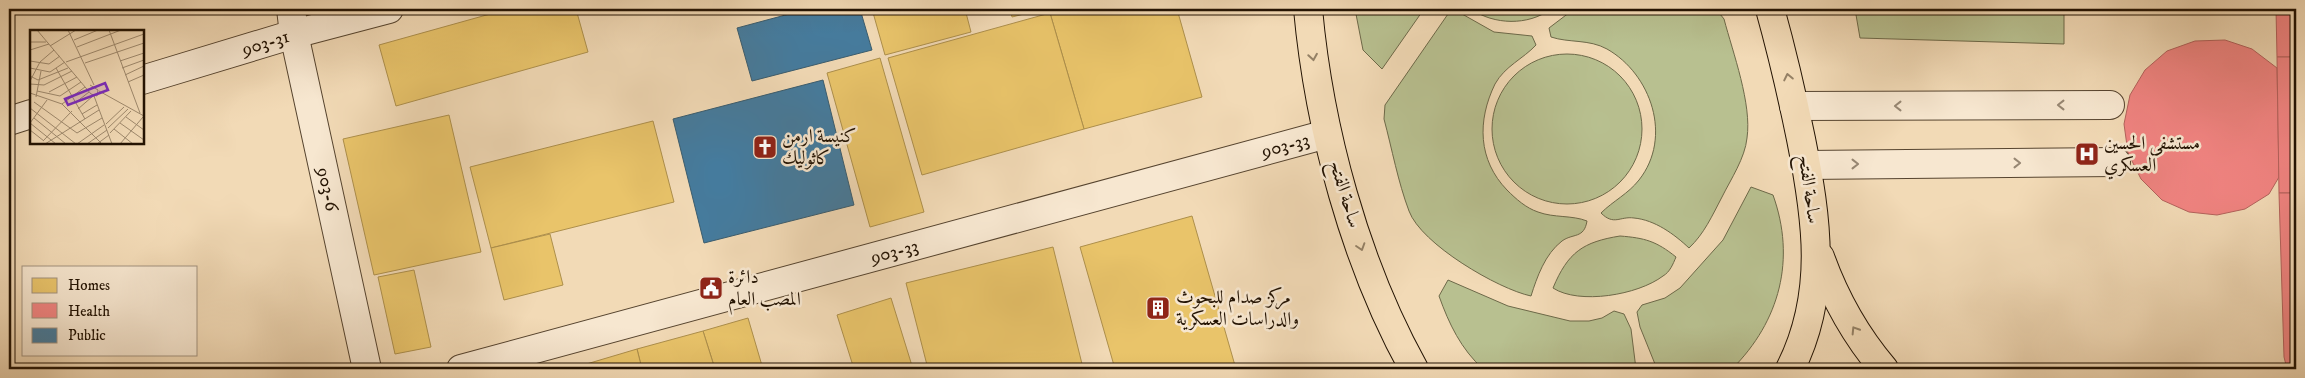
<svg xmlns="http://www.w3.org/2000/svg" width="2305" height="378" font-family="'IM FELL DW Pica',Amiri,serif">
  <rect width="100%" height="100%" fill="#f2dab6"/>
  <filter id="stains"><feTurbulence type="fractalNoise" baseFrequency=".004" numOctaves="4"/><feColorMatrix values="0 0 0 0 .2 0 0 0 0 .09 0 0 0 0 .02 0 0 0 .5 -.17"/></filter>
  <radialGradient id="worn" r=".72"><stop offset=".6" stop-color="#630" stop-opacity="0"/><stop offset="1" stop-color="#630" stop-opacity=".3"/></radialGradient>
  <g fill="#b8c090" stroke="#6d6949">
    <path d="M 1424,9 L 1382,69 L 1363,50 L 1355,9 Z"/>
    <path d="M 1471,9 L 1551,9 C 1528,26 1494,25 1471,9 Z"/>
    <path d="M 1574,9 L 1716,9 L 1724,19 C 1733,53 1752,104 1747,138 C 1745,158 1731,179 1722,197 C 1712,216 1704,234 1689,248 C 1674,234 1655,220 1634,218 C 1620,216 1614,226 1601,213 C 1613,201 1628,194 1639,180 C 1673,137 1651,74 1607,49 C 1589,39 1569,43 1551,37 L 1549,28 Z"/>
    <path d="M 1855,9 L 2064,9 L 2064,44 L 1860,38 Z"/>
    <path d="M 1455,10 L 1494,32 L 1532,36 L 1536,45 C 1523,59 1505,66 1495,84 C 1477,121 1478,160 1507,190 C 1516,199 1526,208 1538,212 C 1554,218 1572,215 1587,221 C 1584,239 1573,233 1562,241 C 1545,254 1537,277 1531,296 C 1498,289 1421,244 1409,211 C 1398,182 1392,149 1384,119 L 1385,105 L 1448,14 Z"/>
    <circle cx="1567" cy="129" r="75"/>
    <path d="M 1751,187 L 1773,195 C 1796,259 1780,321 1732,369 L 1657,369 L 1640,327 L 1637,312 L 1642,305 L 1665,298 L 1680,288 L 1723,240 Z"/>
    <path d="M 1620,236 C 1645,238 1656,241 1676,257 C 1673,264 1670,272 1663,276 C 1638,295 1579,305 1553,288 C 1568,252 1583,242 1620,236 Z"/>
    <path d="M 1448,280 L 1508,306 L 1570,321 L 1589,321 L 1602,318 L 1614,311 L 1624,314 L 1631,329 L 1636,369 L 1483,369 C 1461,349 1449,324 1439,296 Z"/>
  </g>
  <g fill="#e9c46a" stroke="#ad8f4b">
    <path d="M 508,9 L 576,9 L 588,52 L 396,106 L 379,45 Z"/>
    <path d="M 872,9 L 965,9 L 971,32 L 885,55 Z"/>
    <path d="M 1010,9 L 1044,9 L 1012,17 Z"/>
    <path d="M 1065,9 L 1177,9 L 1202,97 L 1084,129 L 1050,13 Z"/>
    <path d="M 1050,13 L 1084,129 L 922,175 L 888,58 Z"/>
    <path d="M 880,58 L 924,212 L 870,227 L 827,73 Z"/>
    <path d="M 449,115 L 481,252 L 374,275 L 343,139 Z"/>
    <path d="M 653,121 L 674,202 L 491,248 L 470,167 Z"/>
    <path d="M 1192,216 L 1236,369 L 1115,369 L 1080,247 Z"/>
    <path d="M 550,234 L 563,285 L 504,300 L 491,248 Z"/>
    <path d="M 1053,247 L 1083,368 L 928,369 L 906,283 Z"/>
    <path d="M 414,270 L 431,347 L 395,354 L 378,277 Z"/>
    <path d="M 891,298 L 913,369 L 854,369 L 837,315 Z"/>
    <path d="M 748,318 L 763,369 L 715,369 L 703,331 Z"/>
    <path d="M 703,331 L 715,369 L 642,369 L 637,349 Z"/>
    <path d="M 637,349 L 642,369 L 573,369 L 573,368 Z"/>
  </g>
  <g fill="#f28482" stroke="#b4625c">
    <path d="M 2276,9 L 2296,9 L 2296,57 L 2277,57 Z"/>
    <path d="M 2225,40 L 2252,49 L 2277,68 L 2279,177 L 2269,194 L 2245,209 L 2217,215 L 2189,212 L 2162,200 L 2141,179 L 2128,153 L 2124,124 L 2130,95 L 2145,70 L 2167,51 L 2195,41 Z"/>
    <path d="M 2277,57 L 2296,57 L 2296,193 L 2279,193 Z"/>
    <path d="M 2279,193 L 2296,193 L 2296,369 L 2287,369 L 2284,357 Z"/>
  </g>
  <g fill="#457b9d" stroke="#3a5c6e">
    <path d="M 791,9 L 860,9 L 872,50 L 752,81 L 737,28 L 793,13 Z"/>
    <path d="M 823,80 L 854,205 L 704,243 L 673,119 Z"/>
  </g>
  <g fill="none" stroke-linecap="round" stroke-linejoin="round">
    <g stroke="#56442f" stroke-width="30">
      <g id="minor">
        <path id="s1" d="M 291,9 L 294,34 L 367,369"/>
        <path id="s2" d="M 142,80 L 294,34 L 389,9"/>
        <path d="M 1794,106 L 2110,105"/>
        <path d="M 9,121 L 31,114"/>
        <path d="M 1806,165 L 2116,162"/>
        <path id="s3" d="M 461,369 L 1327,134"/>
      </g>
    </g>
    <g stroke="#221202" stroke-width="30">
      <g id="major">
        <path d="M 1308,9 C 1319,129 1355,263 1414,369"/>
        <path d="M 1770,9 C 1782,52 1792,95 1801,139 C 1817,219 1828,294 1790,369"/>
        <path d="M 1820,257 C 1835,299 1855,335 1884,369"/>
      </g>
    </g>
    <use href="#minor" stroke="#f7e7d0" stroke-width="28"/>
    <use href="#major" stroke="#f2dab6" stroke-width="28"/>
  </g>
  <defs><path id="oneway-chevron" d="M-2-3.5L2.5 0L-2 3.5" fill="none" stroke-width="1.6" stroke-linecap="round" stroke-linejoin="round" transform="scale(1.25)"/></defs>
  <g stroke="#948065">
    <use href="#oneway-chevron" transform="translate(1313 57) rotate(81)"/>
    <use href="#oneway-chevron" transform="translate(1788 77) rotate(-102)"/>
    <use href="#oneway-chevron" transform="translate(1361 247) rotate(72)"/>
    <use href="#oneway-chevron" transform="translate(1855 330) rotate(-122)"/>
  </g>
  <g stroke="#978773">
    <use href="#oneway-chevron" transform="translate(2061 105) rotate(180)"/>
    <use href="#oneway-chevron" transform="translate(1898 106) rotate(180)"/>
    <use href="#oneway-chevron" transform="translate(2017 163)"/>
    <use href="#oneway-chevron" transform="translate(1855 164)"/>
  </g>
  <defs>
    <g id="church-square" transform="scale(1.25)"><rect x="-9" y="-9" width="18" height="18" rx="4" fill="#8f2418" stroke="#f7e7d0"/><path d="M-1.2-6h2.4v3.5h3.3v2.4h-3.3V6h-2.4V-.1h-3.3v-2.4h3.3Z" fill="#fff"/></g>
    <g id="hospital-square" transform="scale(1.25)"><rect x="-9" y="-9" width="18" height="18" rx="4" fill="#8f2418" stroke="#f7e7d0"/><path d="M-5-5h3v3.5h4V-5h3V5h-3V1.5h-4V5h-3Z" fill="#fff"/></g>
    <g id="civic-square" transform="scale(1.25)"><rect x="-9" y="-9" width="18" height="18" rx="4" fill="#8f2418" stroke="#f7e7d0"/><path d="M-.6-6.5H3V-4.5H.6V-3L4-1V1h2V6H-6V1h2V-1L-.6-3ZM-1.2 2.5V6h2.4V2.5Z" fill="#fff"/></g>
    <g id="building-square" transform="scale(1.25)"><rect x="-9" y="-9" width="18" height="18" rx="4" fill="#8f2418" stroke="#f7e7d0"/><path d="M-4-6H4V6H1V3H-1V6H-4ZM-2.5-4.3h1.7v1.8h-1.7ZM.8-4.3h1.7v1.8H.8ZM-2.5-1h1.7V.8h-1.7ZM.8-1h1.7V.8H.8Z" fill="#fff"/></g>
  </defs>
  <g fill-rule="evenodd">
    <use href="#church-square" x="765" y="147"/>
    <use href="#hospital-square" x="2087" y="154"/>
    <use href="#civic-square" x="711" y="288"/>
    <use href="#building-square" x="1158" y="308"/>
  </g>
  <g text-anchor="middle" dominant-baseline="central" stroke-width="5" stroke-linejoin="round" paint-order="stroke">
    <g font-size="19" fill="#221202" stroke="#f7e7d0">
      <text stroke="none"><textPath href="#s2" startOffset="129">903-31</textPath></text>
      <text stroke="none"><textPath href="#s3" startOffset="854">903-33</textPath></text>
      <text stroke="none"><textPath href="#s1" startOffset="184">903-6</textPath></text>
      <text transform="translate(1809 189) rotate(82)">ساحة الفتح</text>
      <text transform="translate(1345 194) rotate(73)">ساحة الفتح</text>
      <text stroke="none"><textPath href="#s3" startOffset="449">903-33</textPath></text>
    </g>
    <g font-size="19" fill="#221202" stroke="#f7e7d0" text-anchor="start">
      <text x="782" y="136">كنيسة ارمن<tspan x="782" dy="22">كاثوليك</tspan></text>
      <text x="2104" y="143">مستشفى الحسين<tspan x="2104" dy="22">العسكري</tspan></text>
      <text x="728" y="277">دائرة<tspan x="728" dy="22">المصب العام</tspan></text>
      <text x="1176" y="297">مركز صدام للبحوث<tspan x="1176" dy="22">والدراسات العسكرية</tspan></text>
    </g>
  </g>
  <g transform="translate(30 30)">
    <rect width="114" height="114" fill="#f2dab6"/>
    <path fill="none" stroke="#9f8a6e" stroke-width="1" d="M 7,0 L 61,64 L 67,66 L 68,60 L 60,55M 38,0 L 64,55M 79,0 L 110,83M 44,10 L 68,0M 0,12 L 16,12M 20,16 L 46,0M 47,17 L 91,0M 0,20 L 19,14M 0,31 L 19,34 L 30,26M 90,31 L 114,23M 36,32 L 114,4M 55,33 L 114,13M 0,38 L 20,42 L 35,32M 26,38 L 55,89M 92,38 L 114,30M 95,45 L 114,36M 0,46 L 8,50 L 38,38M 0,51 L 10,32 L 24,20M 98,52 L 114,45M 0,54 L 14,55 L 42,41M 7,61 L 30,66 L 51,52M 69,61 L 114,86M 19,62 L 47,47M 0,63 L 32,74 L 72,114M 64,66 L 82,114M 6,67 L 11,41M 4,72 L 47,103 L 72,88M 45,73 L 59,62M 32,74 L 55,57M 0,78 L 46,114M 48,79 L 63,66M 52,84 L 67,75M 96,87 L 114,100M 4,88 L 36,114M 0,93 L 26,114M 0,93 L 17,70M 90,93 L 114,110M 76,94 L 94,77M 78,98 L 98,79M 84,99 L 103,114M 0,100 L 14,111M 80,103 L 101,81M 13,111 L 42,81M 15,114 L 69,80M 47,114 L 74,95M 57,114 L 77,100M 67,114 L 79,105M 90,114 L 113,87"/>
    <path fill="#7b2cbf" fill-opacity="0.15" stroke="#7b2cbf" stroke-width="2.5" d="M 75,53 L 78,60 L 38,75 L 35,69 Z"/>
    <rect width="114" height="114" fill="none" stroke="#221202" stroke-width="2.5"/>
  </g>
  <rect width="2305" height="378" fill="none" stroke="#f2dab6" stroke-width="30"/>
  <rect x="10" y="10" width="2285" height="358" fill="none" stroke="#221202" stroke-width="2.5"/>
  <rect x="15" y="15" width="2275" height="348" fill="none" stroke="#221202"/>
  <rect x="22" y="266" width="175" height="90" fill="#f7e7d0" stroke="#a2927e"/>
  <rect x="32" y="278" width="25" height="15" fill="#e9c46a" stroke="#a2927e"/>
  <text x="68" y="290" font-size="15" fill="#221202">Homes</text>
  <rect x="32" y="303" width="25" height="15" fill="#f28482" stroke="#a2927e"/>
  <text x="68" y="316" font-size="15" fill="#221202">Health</text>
  <rect x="32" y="328" width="25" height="15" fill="#457b9d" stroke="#a2927e"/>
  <text x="68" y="340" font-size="15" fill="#221202">Public</text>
  <rect width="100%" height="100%" filter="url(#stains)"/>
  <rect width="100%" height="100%" fill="url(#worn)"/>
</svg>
